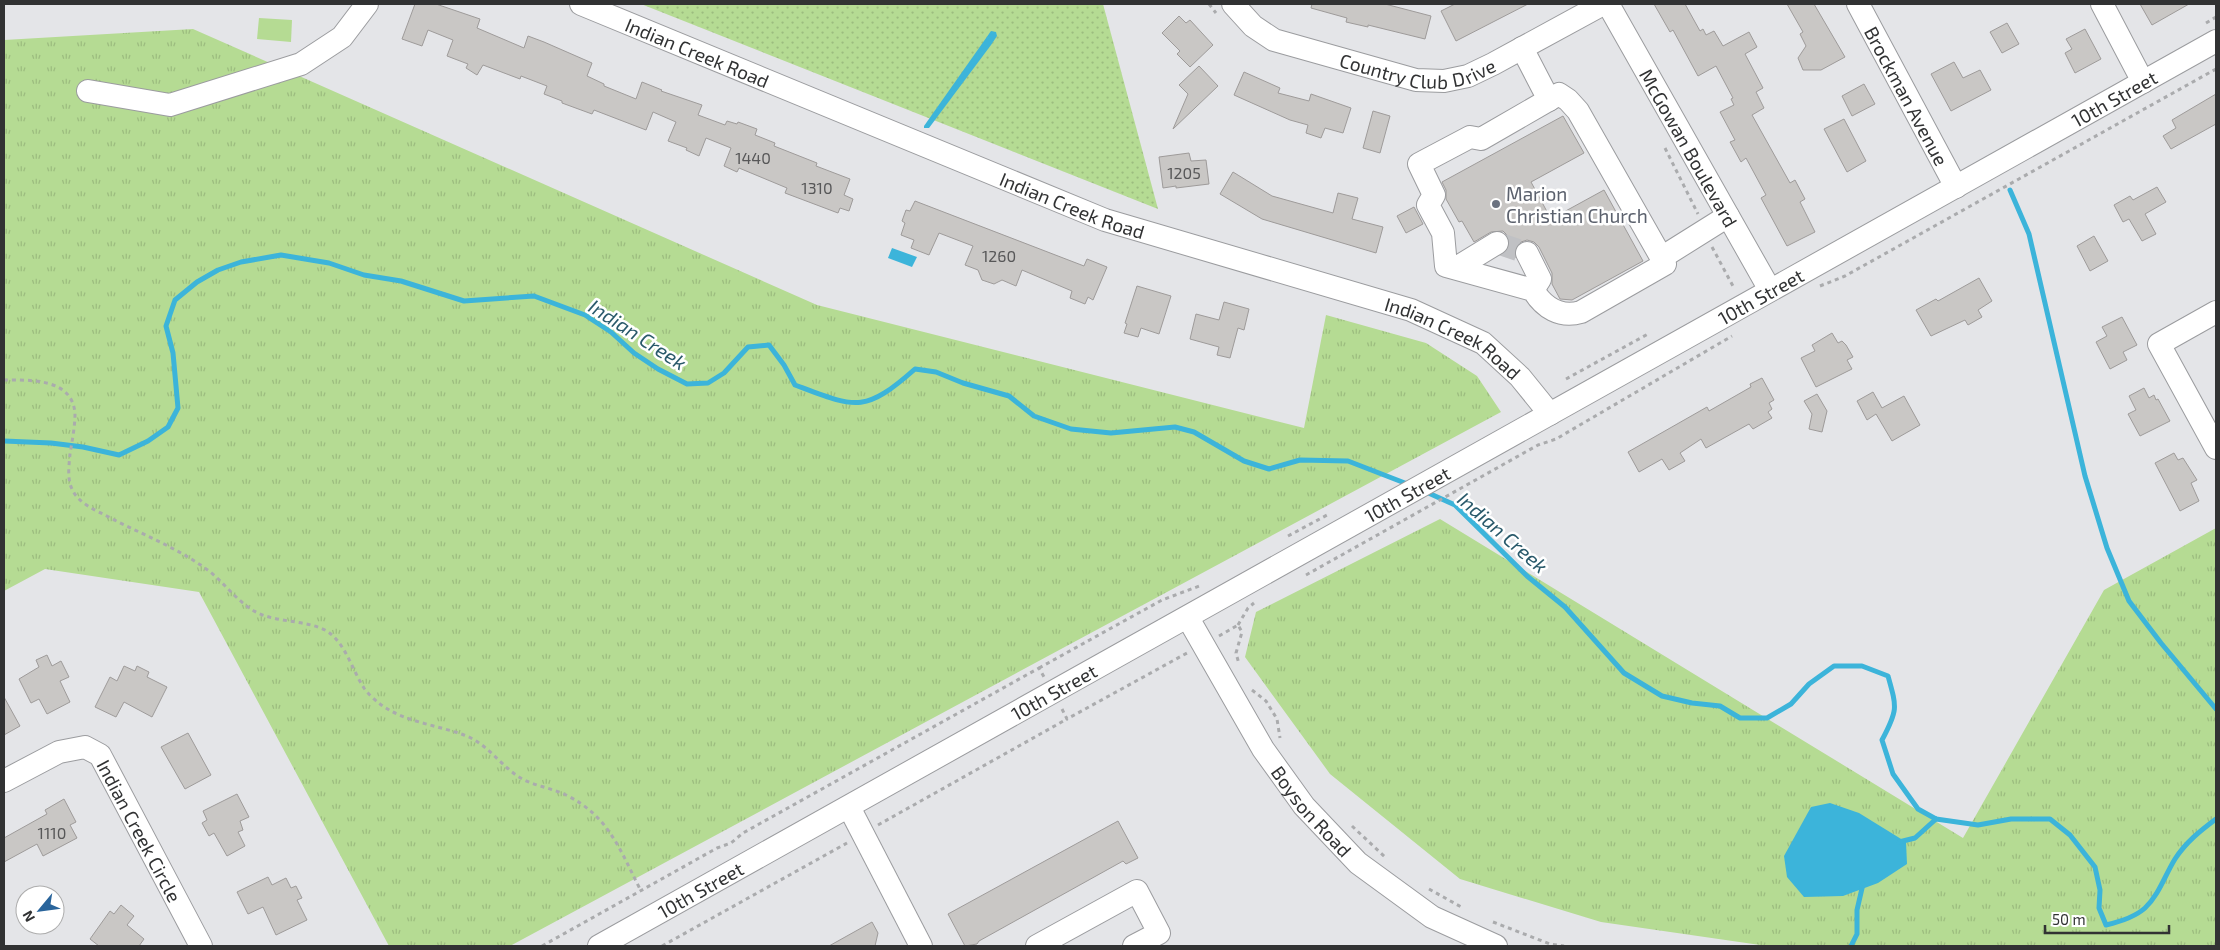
<svg xmlns="http://www.w3.org/2000/svg" width="2220" height="950" font-family="'Exo 2',sans-serif">
  <defs>
    <pattern id="grass-dots" width="8" height="8" patternUnits="userSpaceOnUse" patternTransform="scale(1.25)"><rect width="8" height="8" fill="#b5db93"/><path d="M2 2h.1M6 6h.1" fill="none" stroke="#9cbc7f" stroke-width="1.8" stroke-linecap="round"/></pattern>
    <pattern id="park-tufts" width="24" height="20" patternUnits="userSpaceOnUse" patternTransform="scale(1.25)"><rect width="24" height="20" fill="#b5db93"/><path d="M3 7l-1-3M5 7V3M7 7l1-3M15 17l-1-3M17 17v-4M19 17l1-3" fill="none" stroke="#9cbc7f"/></pattern>
  </defs>
  <rect width="100%" height="100%" fill="#e4e5e8"/>
  <path fill="url(#grass-dots)" d="M 641,4 L 1103,4 L 1158,209 Z"/>
  <g fill="url(#park-tufts)">
    <path d="M 193,29 L 817,305 L 1304,428 L 1326,315 L 1426,343 L 1477,376 L 1501,412 L 510,946 L 389,946 L 199,592 L 45,569 L 4,591 L 4,40 Z"/>
    <path d="M 1440,519 L 1963,838 L 2104,590 L 2216,528 L 2216,946 L 1767,946 L 1601,922 L 1460,879 L 1330,774 L 1245,657 L 1256,612 Z"/>
  </g>
  <path fill="#b5db93" d="M 259,18 L 292,20 L 291,42 L 257,39 Z"/>
  <g fill="#3cb4da">
    <path d="M 991,31 L 996,32 L 997,36 L 991,45 L 929,128 L 924,128 L 924,126 Z"/>
    <path d="M 892,248 L 917,257 L 912,267 L 888,258 Z"/>
    <path d="M 1830,803 L 1859,813 L 1906,842 L 1907,864 L 1878,883 L 1843,896 L 1804,897 L 1787,877 L 1784,856 L 1811,807 Z"/>
  </g>
  <g fill="none" stroke-linecap="round" stroke-linejoin="round">
    <g stroke="#3cb4da" stroke-width="5">
      <path d="M 2010,190 L 2029,234 L 2085,476 L 2107,548 L 2129,601 L 2161,643 L 2216,709"/>
      <path d="M 4,441 L 51,443 L 83,447 L 119,455 L 148,441 L 168,427 L 178,408 L 173,353 L 166,326 L 175,300 L 197,282 L 218,270 L 241,262 L 281,255 L 329,263 L 364,275 L 401,281 L 464,301 L 534,296 L 585,315 L 611,332 L 634,353 L 658,369 L 687,384 L 708,383 L 724,373 L 748,347 L 769,345 L 784,365 L 795,385 C 856,408 864,414 915,369 L 936,372 L 963,383 L 1009,396 L 1034,416 L 1071,429 L 1111,433 L 1175,427 L 1194,432 L 1244,461 L 1269,469 L 1300,460 L 1348,461 L 1410,485"/>
      <path d="M 1424,491 L 1455,505 L 1527,576 L 1565,607 L 1624,673 L 1662,696 L 1692,703 L 1720,706 L 1740,718 L 1767,718 L 1791,704 L 1809,684 L 1834,666 L 1862,666 L 1888,676 C 1897,708 1898,710 1882,740 L 1893,774 L 1918,809 L 1936,819 L 1978,825 L 2011,819 L 2050,819 L 2070,835 L 2095,867 L 2100,890 L 2099,908 L 2106,925 C 2119,922 2135,917 2145,908 C 2159,895 2165,875 2175,859 C 2186,842 2200,831 2216,819"/>
      <path d="M 1899,842 L 1915,838 L 1936,819"/>
      <path d="M 1851,946 L 1857,934 L 1857,910 L 1863,884"/>
    </g>
  </g>
  <g fill="#c9c7c5" stroke="#9e9b9a">
    <path d="M 415,4 L 436,4 L 480,19 L 477,28 L 524,48 L 528,36 L 544,42 L 592,63 L 587,76 L 604,84 L 604,86 L 636,99 L 642,82 L 662,90 L 661,91 L 702,105 L 698,115 L 725,125 L 727,121 L 737,124 L 738,122 L 757,129 L 755,135 L 775,143 L 774,146 L 817,163 L 816,166 L 850,179 L 844,195 L 853,199 L 849,211 L 840,208 L 838,213 L 785,193 L 787,188 L 739,168 L 737,172 L 724,166 L 731,148 L 706,138 L 699,156 L 686,150 L 687,148 L 668,141 L 676,122 L 653,112 L 646,130 L 594,110 L 592,114 L 562,103 L 562,101 L 544,94 L 547,86 L 521,76 L 520,79 L 483,65 L 477,75 L 466,68 L 468,64 L 447,56 L 453,40 L 428,30 L 422,46 L 402,39 Z"/>
    <path d="M 1312,4 L 1385,4 L 1431,16 L 1425,39 L 1368,25 L 1368,27 L 1346,22 L 1347,18 L 1311,8 Z"/>
    <path d="M 1455,4 L 1528,4 L 1456,41 L 1441,11 Z"/>
    <path d="M 1654,4 L 1685,4 L 1700,31 L 1703,29 L 1706,35 L 1714,31 L 1723,46 L 1749,32 L 1757,47 L 1745,54 L 1763,88 L 1756,92 L 1764,108 L 1752,115 L 1790,183 L 1795,180 L 1805,199 L 1800,202 L 1815,232 L 1787,246 L 1761,198 L 1766,195 L 1746,158 L 1741,162 L 1730,142 L 1735,140 L 1720,112 L 1734,105 L 1731,99 L 1733,98 L 1716,66 L 1698,76 L 1673,30 L 1670,32 Z"/>
    <path d="M 1787,4 L 1814,4 L 1845,57 L 1821,70 L 1803,70 L 1798,58 L 1806,46 L 1800,34 L 1803,32 Z"/>
    <path d="M 2140,4 L 2189,4 L 2152,25 Z"/>
    <path d="M 1179,16 L 1186,23 L 1190,20 L 1213,45 L 1190,67 L 1177,54 L 1180,51 L 1162,33 Z"/>
    <path d="M 2007,23 L 2019,44 L 2002,53 L 1990,32 Z"/>
    <path d="M 2085,29 L 2101,59 L 2075,73 L 2065,53 L 2072,49 L 2066,39 Z"/>
    <path d="M 1954,62 L 1963,78 L 1980,70 L 1991,90 L 1951,111 L 1931,74 Z"/>
    <path d="M 1199,66 L 1218,86 L 1173,129 L 1188,94 L 1179,85 Z"/>
    <path d="M 1244,72 L 1280,88 L 1278,93 L 1309,101 L 1311,94 L 1351,108 L 1343,133 L 1325,128 L 1321,138 L 1306,133 L 1308,125 L 1290,120 L 1234,95 Z"/>
    <path d="M 1864,84 L 1875,104 L 1852,116 L 1842,96 Z"/>
    <path d="M 2216,94 L 2216,124 L 2171,149 L 2163,136 L 2176,128 L 2172,120 Z"/>
    <path d="M 1373,111 L 1390,116 L 1380,153 L 1363,148 Z"/>
    <path d="M 1563,116 L 1584,153 L 1531,182 L 1551,219 L 1604,190 L 1643,261 L 1572,300 L 1560,299 L 1552,284 L 1552,273 L 1539,247 L 1534,242 L 1527,240 L 1521,242 L 1516,246 L 1515,258 L 1504,254 L 1509,249 L 1510,242 L 1508,236 L 1503,231 L 1491,232 L 1474,242 L 1462,221 L 1459,222 L 1446,199 L 1446,190 L 1442,182 Z"/>
    <path d="M 1844,119 L 1866,161 L 1847,172 L 1824,129 Z"/>
    <path d="M 1189,153 L 1191,161 L 1206,160 L 1209,184 L 1176,188 L 1176,186 L 1163,188 L 1159,157 Z"/>
    <path d="M 1233,172 L 1272,196 L 1333,213 L 1338,193 L 1358,198 L 1352,219 L 1383,227 L 1376,253 L 1262,219 L 1220,194 Z"/>
    <path d="M 2157,187 L 2166,202 L 2145,214 L 2156,234 L 2142,241 L 2129,219 L 2123,222 L 2114,205 L 2130,196 L 2133,200 Z"/>
    <path d="M 915,201 L 1084,266 L 1087,259 L 1107,267 L 1093,300 L 1088,297 L 1085,304 L 1070,298 L 1072,291 L 1022,270 L 1016,286 L 1002,280 L 994,284 L 982,280 L 978,270 L 965,265 L 973,246 L 939,233 L 929,255 L 911,248 L 914,240 L 901,235 L 905,223 L 902,221 L 906,210 L 910,211 Z"/>
    <path d="M 1414,207 L 1423,224 L 1406,233 L 1397,216 Z"/>
    <path d="M 2094,236 L 2108,261 L 2090,271 L 2077,246 Z"/>
    <path d="M 1979,278 L 1992,301 L 1978,310 L 1982,317 L 1968,325 L 1965,320 L 1931,336 L 1916,310 L 1936,299 L 1938,301 Z"/>
    <path d="M 1137,286 L 1171,296 L 1159,334 L 1141,328 L 1138,337 L 1124,333 L 1127,324 L 1125,323 Z"/>
    <path d="M 1224,302 L 1249,309 L 1244,330 L 1238,328 L 1230,358 L 1217,355 L 1219,347 L 1190,339 L 1196,314 L 1219,320 Z"/>
    <path d="M 2122,317 L 2137,345 L 2123,352 L 2127,360 L 2110,369 L 2096,342 L 2107,336 L 2102,327 Z"/>
    <path d="M 1832,333 L 1838,343 L 1842,341 L 1846,345 L 1853,357 L 1847,360 L 1852,369 L 1816,387 L 1801,358 L 1815,351 L 1812,345 Z"/>
    <path d="M 1762,378 L 1774,400 L 1769,403 L 1772,409 L 1768,412 L 1772,418 L 1753,429 L 1749,424 L 1706,448 L 1701,439 L 1680,453 L 1685,461 L 1669,470 L 1662,459 L 1639,472 L 1628,452 L 1707,407 L 1709,411 L 1751,387 L 1750,384 Z"/>
    <path d="M 2144,388 L 2149,398 L 2154,395 L 2156,400 L 2158,399 L 2170,421 L 2140,436 L 2128,414 L 2136,410 L 2129,396 Z"/>
    <path d="M 1873,392 L 1882,408 L 1904,396 L 1920,425 L 1892,441 L 1876,414 L 1867,420 L 1857,401 Z"/>
    <path d="M 1817,394 L 1827,411 L 1822,432 L 1809,429 L 1812,414 L 1804,401 Z"/>
    <path d="M 2174,453 L 2178,460 L 2183,458 L 2197,480 L 2191,483 L 2199,501 L 2180,511 L 2155,463 Z"/>
    <path d="M 47,655 L 52,666 L 61,661 L 69,677 L 60,681 L 70,702 L 47,714 L 39,699 L 31,703 L 19,679 L 39,667 L 36,660 Z"/>
    <path d="M 124,666 L 135,671 L 137,666 L 149,672 L 147,677 L 167,687 L 152,717 L 124,702 L 116,717 L 95,707 L 110,677 L 117,681 Z"/>
    <path d="M 4,697 L 20,726 L 4,735 Z"/>
    <path d="M 188,733 L 211,775 L 185,789 L 161,747 Z"/>
    <path d="M 237,794 L 249,817 L 240,821 L 243,830 L 238,832 L 245,846 L 227,856 L 214,833 L 209,836 L 202,823 L 207,820 L 203,811 Z"/>
    <path d="M 64,799 L 76,822 L 70,825 L 77,838 L 43,856 L 37,844 L 4,862 L 4,838 L 47,814 L 45,810 Z"/>
    <path d="M 1118,821 L 1138,858 L 1126,864 L 1123,861 L 979,941 L 977,944 L 965,946 L 948,914 Z"/>
    <path d="M 268,877 L 272,885 L 286,878 L 291,888 L 296,886 L 302,898 L 297,900 L 307,920 L 276,935 L 263,907 L 248,914 L 237,892 Z"/>
    <path d="M 121,905 L 134,916 L 127,925 L 144,939 L 139,946 L 99,946 L 90,939 L 110,911 L 114,914 Z"/>
    <path d="M 872,922 L 878,933 L 875,946 L 829,946 Z"/>
  </g>
  <g fill="none" stroke-linecap="round" stroke-linejoin="round">
    <path stroke="#c0c1c4" stroke-width="22" stroke-dasharray="22 11" stroke-linecap="butt" d="M 1497,243 L 1527,253"/>
    <g stroke="#9b9c9f" stroke-width="24">
      <g id="minor">
        <path id="s1" d="M 581,4 L 1105,220 L 1411,310 L 1483,343 L 1520,377 L 1550,414"/>
        <path id="s2" d="M 1233,4 L 1253,26 L 1274,40 L 1416,80 L 1444,81 L 1468,76 L 1493,64 L 1603,4"/>
        <path id="s3" d="M 1608,4 L 1770,290"/>
        <path id="s4" d="M 1858,4 L 1956,187"/>
        <path d="M 2102,4 L 2143,82"/>
        <path d="M 1522,48 L 1549,100"/>
        <path d="M 88,91 L 170,105 L 301,64 L 342,37 L 367,4"/>
        <path d="M 1559,94 L 1568,100 L 1578,111 L 1665,264 L 1581,312 C 1560,318 1544,308 1533,290 L 1446,266 L 1443,233 L 1428,205 L 1434,195 L 1419,164 L 1470,137 L 1481,139 Z"/>
        <path d="M 1527,253 L 1540,279 L 1533,290"/>
        <path d="M 1661,258 L 1728,216"/>
        <path d="M 1456,268 L 1497,243"/>
        <path d="M 2216,312 L 2159,344 L 2216,448"/>
        <path id="s5" d="M 1188,618 L 1263,749 L 1304,806 L 1358,863 L 1432,917 L 1496,946"/>
        <path id="s6" d="M 4,781 L 59,752 L 85,747 L 100,755 L 201,946"/>
        <path d="M 849,807 L 921,946"/>
        <path id="s7" d="M 599,946 L 2216,41"/>
        <path d="M 1037,946 L 1137,891 L 1159,933 L 1134,946"/>
      </g>
    </g>
    <g stroke="#aaabad" stroke-width="3" stroke-dasharray="4 4" stroke-linecap="butt">
      <path d="M 1209,4 L 1216,13"/>
      <path d="M 2206,23 L 2216,17"/>
      <path d="M 1665,148 L 1698,214"/>
      <path d="M 1712,247 L 1734,288"/>
      <path d="M 1820,286 L 1845,276 L 2216,69"/>
      <path d="M 1566,379 L 1648,334"/>
      <path d="M 4,380 C 30,380 73,378 75,414 C 75,427 72,441 70,454 C 69,465 67,479 72,489 C 77,501 92,509 103,514 C 138,533 177,547 209,571 C 223,582 234,597 248,607 C 270,624 300,618 325,630 C 345,641 352,670 364,688 C 368,694 375,700 380,704 C 404,722 437,725 464,735 C 486,743 498,762 516,775 C 531,786 550,787 566,795 C 609,816 620,850 641,891"/>
      <path d="M 1288,536 L 1329,514"/>
      <path d="M 1306,575 L 1538,445 L 1556,439 L 1732,336"/>
      <path d="M 1238,625 L 1248,608 L 1254,603"/>
      <path d="M 1219,636 L 1238,625 L 1242,632 L 1236,653 L 1239,664"/>
      <path d="M 1039,668 L 1162,600 L 1202,585"/>
      <path d="M 1252,690 L 1266,701 L 1277,719 L 1280,738"/>
      <path d="M 1062,709 L 1067,719 L 1187,653"/>
      <path d="M 878,825 L 1067,719"/>
      <path d="M 1352,826 L 1386,858"/>
      <path d="M 1429,889 L 1463,908"/>
      <path d="M 1493,922 L 1550,944 L 1564,946"/>
      <path d="M 542,946 L 717,848 L 731,843 L 743,833 L 1039,668 L 1044,677"/>
      <path d="M 662,946 L 847,843"/>
    </g>
    <use href="#minor" stroke="#fff" stroke-width="22"/>
  </g>
  <circle fill="#6b7280" stroke="#fff" stroke-width="2" cx="1496" cy="204" r="5"/>
  <g text-anchor="middle" dominant-baseline="central" stroke-width="5" stroke-linejoin="round" paint-order="stroke">
    <g font-size="16" fill="#575758">
      <text x="753" y="157">1440</text>
      <text x="1184" y="172">1205</text>
      <text x="817" y="187">1310</text>
      <text x="999" y="255">1260</text>
      <text x="52" y="832">1110</text>
    </g>
    <g font-size="19" fill="#313233" stroke="#fff">
      <text stroke="none"><textPath href="#s1" startOffset="126">Indian Creek Road</textPath></text>
      <text stroke="none"><textPath href="#s2" startOffset="204">Country Club Drive</textPath></text>
      <text stroke="none"><textPath href="#s4" startOffset="104">Brockman Avenue</textPath></text>
      <text stroke="none"><textPath href="#s7" startOffset="1736">10th Street</textPath></text>
      <text stroke="none"><textPath href="#s3" startOffset="165">McGowan Boulevard</textPath></text>
      <text stroke="none"><textPath href="#s1" startOffset="531">Indian Creek Road</textPath></text>
      <text stroke="none"><textPath href="#s7" startOffset="1331">10th Street</textPath></text>
      <text stroke="none"><textPath href="#s1" startOffset="936">Indian Creek Road</textPath></text>
      <text stroke="none"><textPath href="#s7" startOffset="926">10th Street</textPath></text>
      <text stroke="none"><textPath href="#s7" startOffset="521">10th Street</textPath></text>
      <text stroke="none"><textPath href="#s5" startOffset="230">Boyson Road</textPath></text>
      <text stroke="none"><textPath href="#s6" startOffset="191">Indian Creek Circle</textPath></text>
      <text stroke="none"><textPath href="#s7" startOffset="116">10th Street</textPath></text>
    </g>
    <g font-size="19" fill="#5b616d" stroke="#fff" text-anchor="start">
      <text x="1506" y="193">Marion<tspan x="1506" dy="22">Christian Church</tspan></text>
    </g>
    <g font-size="20" font-style="italic" fill="#2a5a6b" stroke="#fff">
      <text transform="translate(638 334) rotate(33)">Indian Creek</text>
      <text transform="translate(1503 532) rotate(41)">Indian Creek</text>
    </g>
  </g>
  <rect width="2220" height="950" fill="none" stroke="#313233" stroke-width="10"/>
  <g transform="translate(40 910) rotate(241)"><circle r="24" fill="#ffffff" stroke="#adadad"/>
  <path d="M0-4L9 19L0 12L-9 19Z" fill="#29649b"/>
  <text y="-8" font-size="14" font-weight="bold" text-anchor="middle" fill="#313233">N</text>
  </g>
  <path d="M2045 925v8h124v-8" fill="none" stroke="#313233" stroke-width="2.5"/>
  <text x="2052" y="925" font-size="15" fill="#313233" stroke="#ffffff" stroke-width="4" paint-order="stroke">50 m</text>
</svg>
